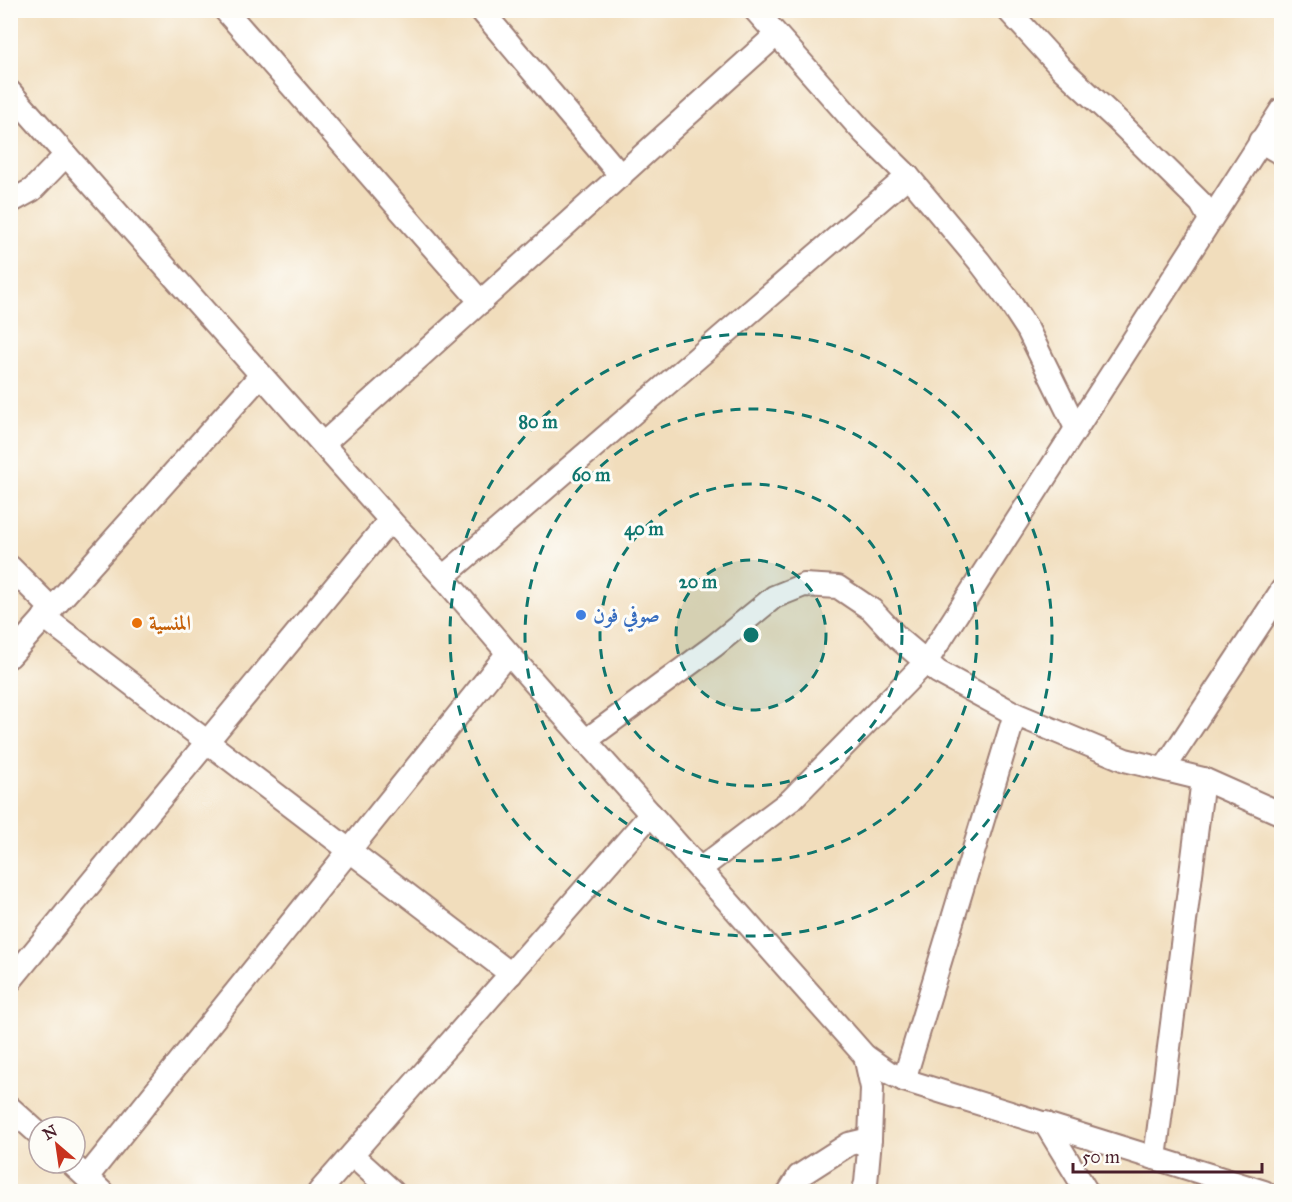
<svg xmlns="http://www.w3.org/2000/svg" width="1292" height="1202" font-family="'IM FELL Great Primer',Amiri,serif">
  <rect width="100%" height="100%" fill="#fdfcf7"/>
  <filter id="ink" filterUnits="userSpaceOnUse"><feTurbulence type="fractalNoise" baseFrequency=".0167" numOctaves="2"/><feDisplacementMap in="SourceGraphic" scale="12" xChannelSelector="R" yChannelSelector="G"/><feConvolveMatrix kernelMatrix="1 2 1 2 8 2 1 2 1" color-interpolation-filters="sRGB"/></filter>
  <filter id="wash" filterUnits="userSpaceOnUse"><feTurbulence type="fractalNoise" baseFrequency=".008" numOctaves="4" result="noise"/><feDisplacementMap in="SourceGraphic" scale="24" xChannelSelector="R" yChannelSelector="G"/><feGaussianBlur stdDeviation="1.35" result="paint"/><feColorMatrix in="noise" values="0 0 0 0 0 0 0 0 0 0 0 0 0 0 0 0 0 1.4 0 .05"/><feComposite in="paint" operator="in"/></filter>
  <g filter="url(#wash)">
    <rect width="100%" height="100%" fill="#f1ddbc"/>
  </g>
  <g filter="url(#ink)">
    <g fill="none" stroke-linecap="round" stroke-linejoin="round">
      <g stroke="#9e7e74" stroke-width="26">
        <g id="minor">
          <path d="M 225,10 L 481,302"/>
          <path d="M 481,10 L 621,176"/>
          <path d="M 755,10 L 864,133 L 908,176 L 979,261 L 1007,298 L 1028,330 L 1076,428"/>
          <path d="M 1008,10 L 1062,69 L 1118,121 L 1201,203 L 1210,219"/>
          <path d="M 10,92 L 390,520 L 443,577 L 508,653 L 865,1056 L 888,1072 L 904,1080 L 1264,1192"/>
          <path d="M 1260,141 L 1282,154"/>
          <path d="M 10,202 L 32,190 L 66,155"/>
          <path d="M 323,444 L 776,35"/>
          <path d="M 10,567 L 51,608 L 44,617 L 511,974"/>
          <path d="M 443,577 L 908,176"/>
          <path d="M 10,656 L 261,375"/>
          <path d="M 585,741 L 714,646 L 774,597 L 804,585 L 838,587 L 872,610 L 898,638 L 938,672 L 1015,714 L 1125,760 L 1203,779 L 1282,814"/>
          <path d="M 1164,769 L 1282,590"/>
          <path d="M 700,869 L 791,800 L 926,662 L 1282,109"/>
          <path d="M 10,981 L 390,520"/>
          <path d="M 904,1080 L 1015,714"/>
          <path d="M 10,1108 L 39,1134"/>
          <path d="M 1045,1123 L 1087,1192"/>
          <path d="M 352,1155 L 393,1192"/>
          <path d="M 1155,1158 L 1203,779"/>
          <path d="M 71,1163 L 102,1192"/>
          <path d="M 87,1177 L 508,653"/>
          <path d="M 319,1192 L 651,814"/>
          <path d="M 789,1192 L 799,1176 L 849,1144 L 870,1139"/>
          <path d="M 863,1192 L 866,1183 L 870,1139 L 872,1088 L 865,1056"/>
        </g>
      </g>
      <use href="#minor" stroke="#fff" stroke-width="22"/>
    </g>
  </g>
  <circle cx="751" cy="635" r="75" fill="#0f766e" fill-opacity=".12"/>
  <g fill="none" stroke="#0f766e" stroke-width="3" stroke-dasharray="10 8">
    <circle cx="751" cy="635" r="75"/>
    <circle cx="751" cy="635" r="151"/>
    <circle cx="751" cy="635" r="226"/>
    <circle cx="751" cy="635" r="301"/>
  </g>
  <circle fill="#3f7fe0" stroke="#fdfcf7" stroke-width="2" cx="581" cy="615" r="6"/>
  <circle fill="#e8710a" stroke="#fdfcf7" stroke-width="2" cx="137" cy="623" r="6"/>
  <g text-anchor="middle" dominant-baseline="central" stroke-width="6" stroke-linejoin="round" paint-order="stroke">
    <g font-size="21" font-weight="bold" fill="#366cbe" stroke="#fdfcf7" text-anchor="start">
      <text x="593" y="615">صوفي فون</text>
    </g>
    <g font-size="21" font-weight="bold" fill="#c56008" stroke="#fdfcf7" text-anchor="start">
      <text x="149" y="623">المنسية</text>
    </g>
  </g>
  <circle cx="751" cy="635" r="9" fill="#0f766e" stroke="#fdfcf7" stroke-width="3"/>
  <g font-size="18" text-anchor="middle" font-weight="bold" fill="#0f766e" stroke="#fdfcf7" stroke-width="6" stroke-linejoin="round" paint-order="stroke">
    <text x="538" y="428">80 m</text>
    <text x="591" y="481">60 m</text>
    <text x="644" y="535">40 m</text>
    <text x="698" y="588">20 m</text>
  </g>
  <rect width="1292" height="1202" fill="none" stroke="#fdfcf7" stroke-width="36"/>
  <g transform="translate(57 1145) rotate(331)"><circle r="28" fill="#fdfcf7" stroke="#b5a4a5" stroke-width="1.5"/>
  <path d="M0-4.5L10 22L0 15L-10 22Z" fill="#c8321e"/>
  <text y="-9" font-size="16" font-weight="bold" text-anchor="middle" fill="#4a1f2b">N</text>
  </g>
  <path d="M1073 1163v9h189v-9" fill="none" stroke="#4a1f2b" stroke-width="3"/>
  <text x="1082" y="1163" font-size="18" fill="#4a1f2b" stroke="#fdfcf7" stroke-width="4.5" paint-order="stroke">50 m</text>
</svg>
